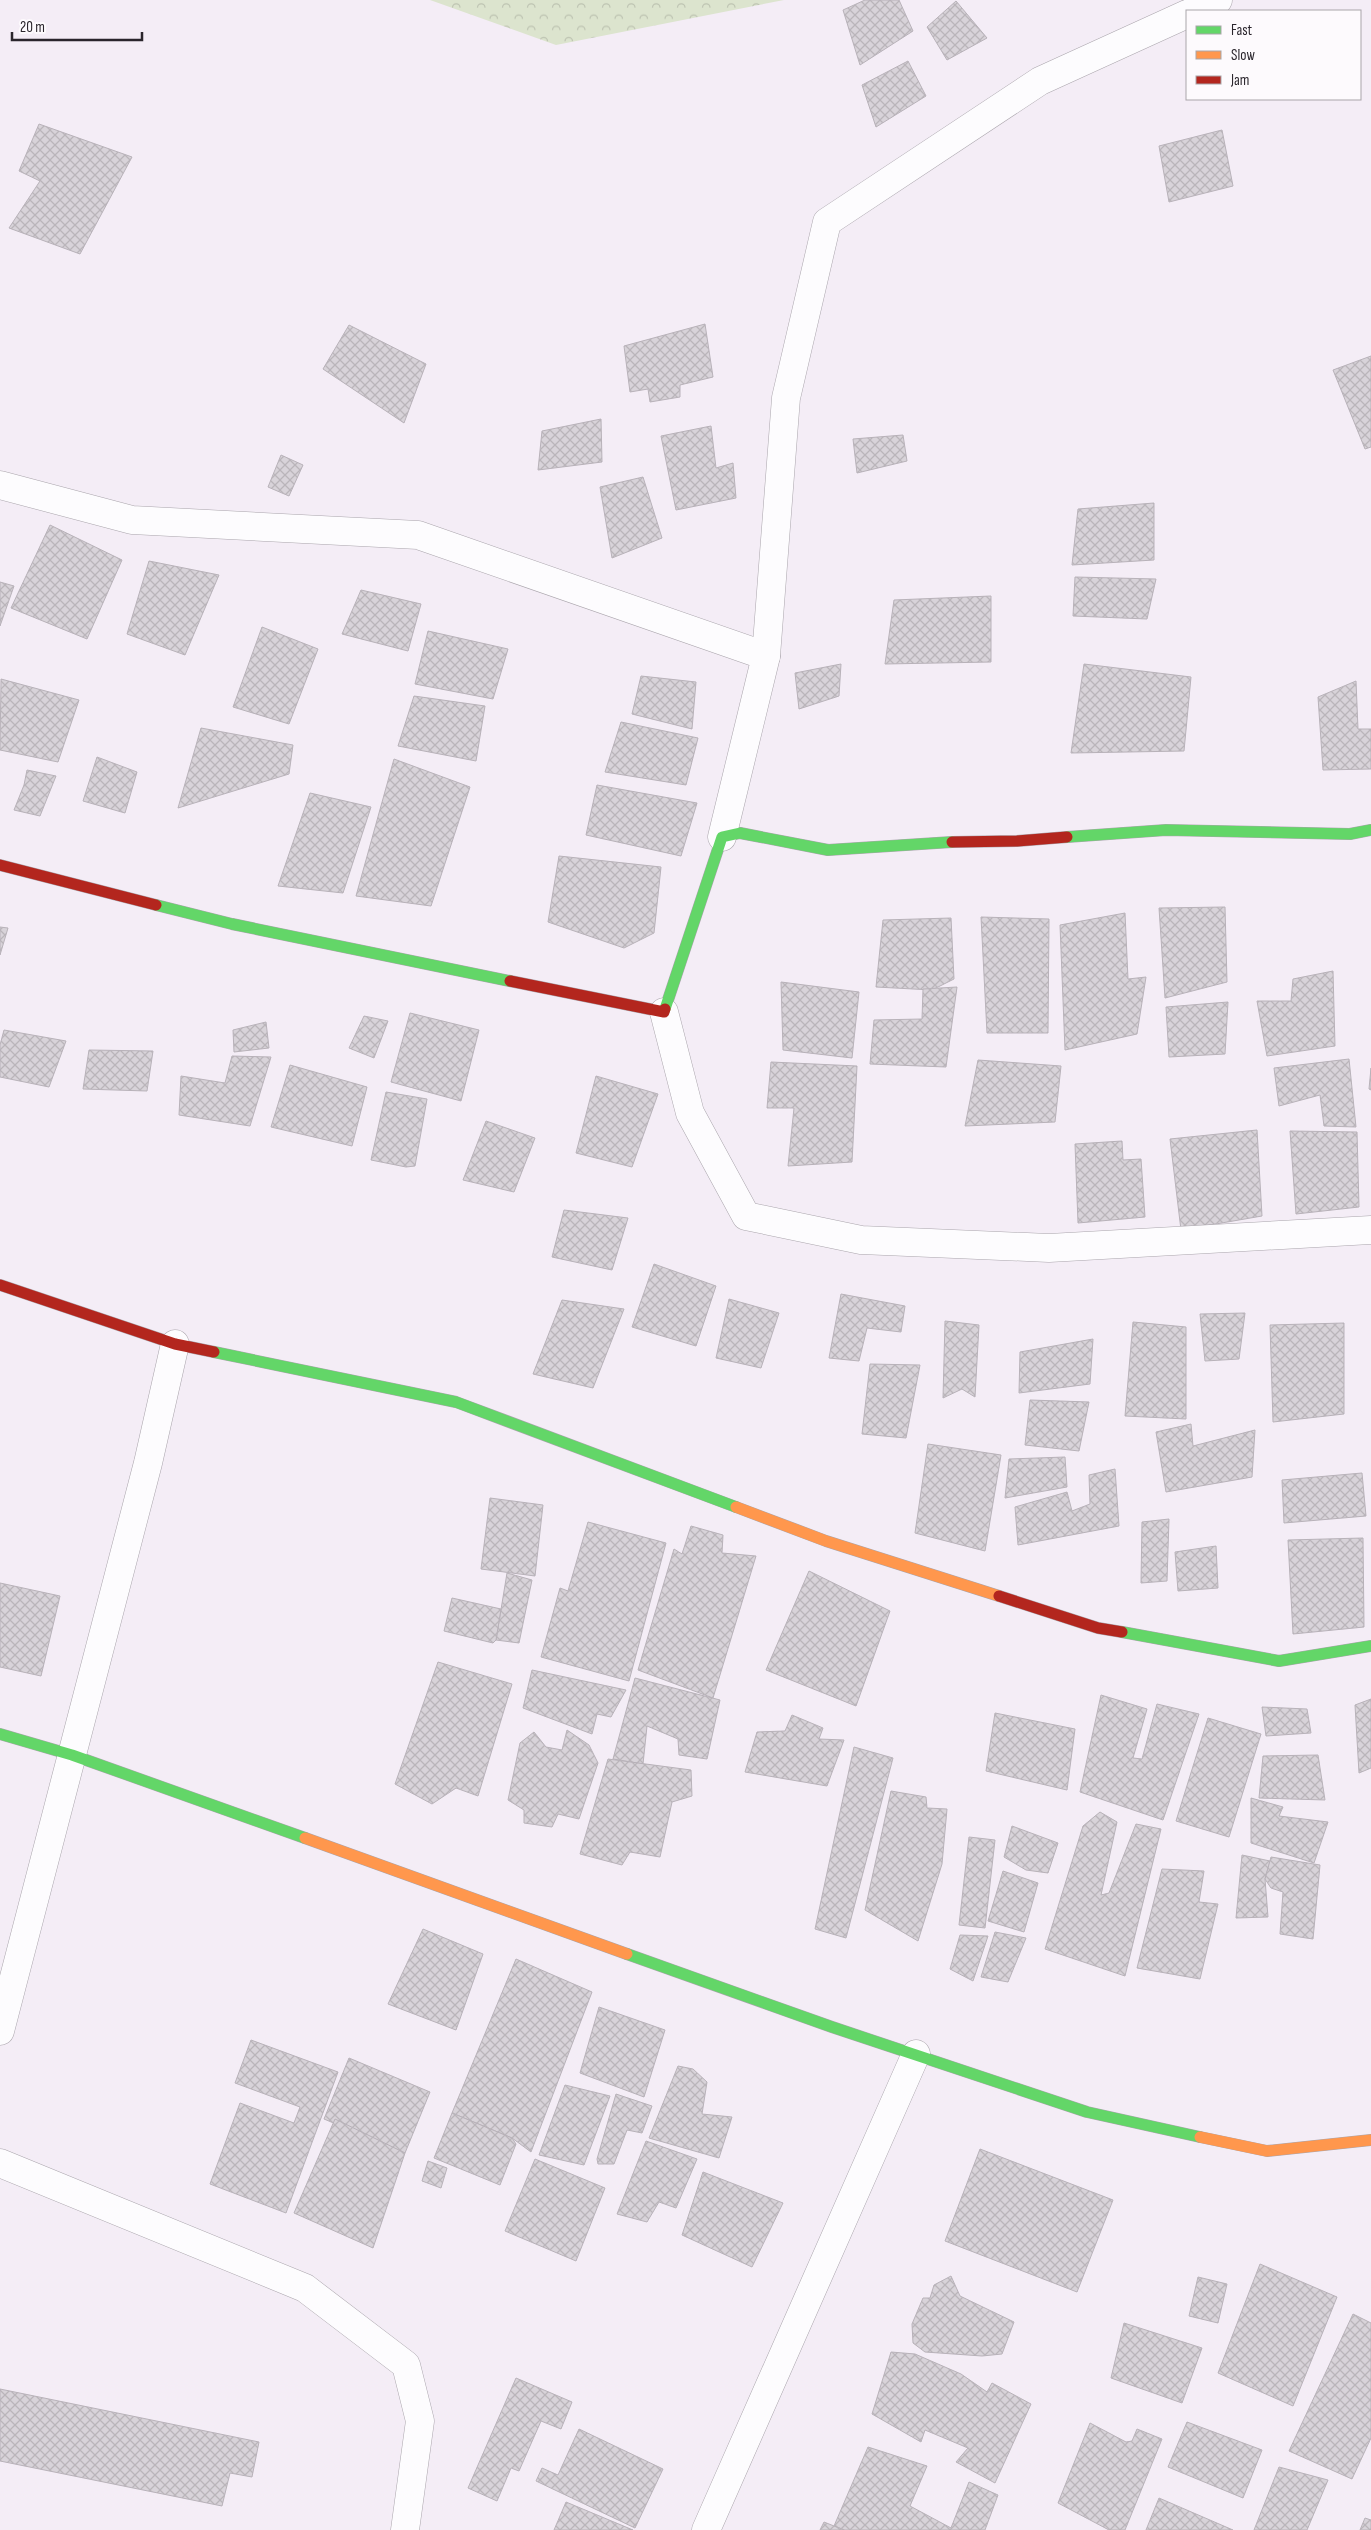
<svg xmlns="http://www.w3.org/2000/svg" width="1371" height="2530" font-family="'Sofia Sans Condensed',sans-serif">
  <defs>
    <pattern id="forest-crowns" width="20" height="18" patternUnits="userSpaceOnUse" patternTransform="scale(1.25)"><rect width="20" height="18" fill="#dce4ce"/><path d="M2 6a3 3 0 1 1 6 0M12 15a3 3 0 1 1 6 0" fill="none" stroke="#bdc3b1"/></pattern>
    <pattern id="building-cross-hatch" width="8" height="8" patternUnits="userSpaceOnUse" patternTransform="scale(1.25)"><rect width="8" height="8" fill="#d8d3d9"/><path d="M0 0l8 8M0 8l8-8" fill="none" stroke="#bab5ba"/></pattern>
  </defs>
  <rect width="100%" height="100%" fill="#f4edf6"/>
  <path fill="url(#forest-crowns)" d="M 430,0 L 784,0 L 556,45 Z"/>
  <g fill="url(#building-cross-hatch)" stroke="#b8b2b9">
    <path d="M 865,0 L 899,0 L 913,31 L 860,65 L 843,10 Z"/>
    <path d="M 956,1 L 987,38 L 947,60 L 927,27 Z"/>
    <path d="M 908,61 L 926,96 L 876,127 L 862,85 Z"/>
    <path d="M 39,124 L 132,157 L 80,254 L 9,228 L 40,181 L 19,171 Z"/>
    <path d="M 1222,130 L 1233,186 L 1169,202 L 1159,146 Z"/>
    <path d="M 705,324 L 713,377 L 680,385 L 680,397 L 650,402 L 648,389 L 630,392 L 624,346 Z"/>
    <path d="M 349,325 L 426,364 L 404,423 L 323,369 Z"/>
    <path d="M 1371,356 L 1371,447 L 1365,449 L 1333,370 Z"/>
    <path d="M 601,419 L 602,462 L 538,470 L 542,431 Z"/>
    <path d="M 711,426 L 716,468 L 733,463 L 736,498 L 676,510 L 661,436 Z"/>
    <path d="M 903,435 L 907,461 L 857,473 L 853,439 Z"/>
    <path d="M 281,455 L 303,465 L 289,496 L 268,487 Z"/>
    <path d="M 643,477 L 662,538 L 612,558 L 600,487 Z"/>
    <path d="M 1154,503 L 1154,560 L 1072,565 L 1078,509 Z"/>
    <path d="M 50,525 L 122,560 L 87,639 L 11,608 Z"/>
    <path d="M 149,561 L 219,575 L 185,655 L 127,634 Z"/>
    <path d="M 1075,577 L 1156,579 L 1147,619 L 1073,616 Z"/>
    <path d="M 0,582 L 14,586 L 0,626 Z"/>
    <path d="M 361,590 L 421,604 L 408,651 L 342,634 Z"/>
    <path d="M 991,596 L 991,662 L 885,664 L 894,600 Z"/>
    <path d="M 262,627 L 318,649 L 289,724 L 233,707 Z"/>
    <path d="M 428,631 L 508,649 L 493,699 L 415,684 Z"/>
    <path d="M 841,664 L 839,696 L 799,709 L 795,673 Z"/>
    <path d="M 1084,664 L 1191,677 L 1184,751 L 1071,753 Z"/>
    <path d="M 641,676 L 696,682 L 692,729 L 632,714 Z"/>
    <path d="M 1,679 L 79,700 L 58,762 L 0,750 Z"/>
    <path d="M 1356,681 L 1358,729 L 1371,729 L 1371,769 L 1323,770 L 1318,697 Z"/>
    <path d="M 414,696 L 485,706 L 476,761 L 398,746 Z"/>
    <path d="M 621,722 L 698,738 L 686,785 L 605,772 Z"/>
    <path d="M 201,728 L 293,745 L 289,774 L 178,808 Z"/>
    <path d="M 97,757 L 137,772 L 125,813 L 83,801 Z"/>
    <path d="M 394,759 L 470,787 L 431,906 L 356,896 Z"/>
    <path d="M 27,770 L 56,776 L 40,816 L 14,810 L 24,785 Z"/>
    <path d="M 597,785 L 697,803 L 681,856 L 586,835 Z"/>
    <path d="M 310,793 L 371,807 L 343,893 L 278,886 Z"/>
    <path d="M 559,856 L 661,867 L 654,933 L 624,948 L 548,922 Z"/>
    <path d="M 1225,907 L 1227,982 L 1165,998 L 1159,908 Z"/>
    <path d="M 1125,913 L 1128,979 L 1146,977 L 1137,1034 L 1065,1050 L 1060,925 Z"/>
    <path d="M 981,917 L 1049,919 L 1048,1033 L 987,1033 Z"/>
    <path d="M 951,918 L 954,979 L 932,990 L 876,987 L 883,920 Z"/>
    <path d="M 0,927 L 8,928 L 0,955 Z"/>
    <path d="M 1333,971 L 1335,1046 L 1267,1056 L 1257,1001 L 1291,1001 L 1293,979 Z"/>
    <path d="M 781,982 L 859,992 L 852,1058 L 783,1050 Z"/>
    <path d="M 957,987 L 946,1067 L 870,1064 L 874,1020 L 922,1019 L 923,989 Z"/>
    <path d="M 1228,1002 L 1225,1054 L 1169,1057 L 1166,1007 Z"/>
    <path d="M 410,1013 L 479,1030 L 461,1101 L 391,1082 Z"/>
    <path d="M 364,1016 L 388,1021 L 374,1058 L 349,1048 Z"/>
    <path d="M 266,1022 L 269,1048 L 234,1052 L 233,1030 Z"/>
    <path d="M 4,1030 L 66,1041 L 49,1087 L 0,1077 L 0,1045 Z"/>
    <path d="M 89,1050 L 153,1051 L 147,1091 L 83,1089 Z"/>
    <path d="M 232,1056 L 271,1057 L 250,1126 L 179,1115 L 181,1076 L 225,1083 Z"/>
    <path d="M 1349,1059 L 1356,1127 L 1324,1126 L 1320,1095 L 1279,1106 L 1274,1068 Z"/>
    <path d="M 978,1060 L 1061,1066 L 1055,1122 L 965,1126 Z"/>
    <path d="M 771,1062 L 857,1066 L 852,1162 L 788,1166 L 794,1108 L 767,1108 Z"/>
    <path d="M 290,1065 L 367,1087 L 352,1146 L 271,1127 Z"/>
    <path d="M 1371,1068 L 1371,1090 L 1369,1089 Z"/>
    <path d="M 596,1076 L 658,1094 L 632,1167 L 576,1153 Z"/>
    <path d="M 386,1092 L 427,1099 L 415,1166 L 406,1167 L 371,1160 Z"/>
    <path d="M 486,1121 L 535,1138 L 514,1192 L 463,1180 Z"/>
    <path d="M 1257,1130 L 1262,1216 L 1181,1230 L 1170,1139 Z"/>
    <path d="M 1290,1131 L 1357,1132 L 1359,1207 L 1296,1214 Z"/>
    <path d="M 1122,1141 L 1123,1160 L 1141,1159 L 1145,1217 L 1078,1223 L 1075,1144 Z"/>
    <path d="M 564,1210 L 628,1218 L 612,1270 L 552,1257 Z"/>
    <path d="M 654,1264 L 716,1286 L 696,1346 L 632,1327 Z"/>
    <path d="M 841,1294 L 905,1306 L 901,1332 L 867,1328 L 859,1361 L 829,1358 Z"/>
    <path d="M 729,1299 L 779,1313 L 761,1368 L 716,1358 Z"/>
    <path d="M 562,1300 L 624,1309 L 593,1388 L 533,1374 Z"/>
    <path d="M 1245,1313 L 1239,1359 L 1205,1361 L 1200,1314 Z"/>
    <path d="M 945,1321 L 979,1325 L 975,1397 L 962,1389 L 943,1398 Z"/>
    <path d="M 1133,1322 L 1186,1327 L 1186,1419 L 1125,1416 Z"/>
    <path d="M 1344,1323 L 1344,1414 L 1273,1422 L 1270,1325 Z"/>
    <path d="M 1093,1339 L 1090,1384 L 1019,1393 L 1020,1352 Z"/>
    <path d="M 870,1364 L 920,1365 L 906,1438 L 862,1434 Z"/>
    <path d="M 1030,1400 L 1089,1402 L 1079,1451 L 1025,1445 Z"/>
    <path d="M 1191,1424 L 1193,1446 L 1255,1430 L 1252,1477 L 1166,1492 L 1156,1432 Z"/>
    <path d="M 928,1444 L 1001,1455 L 985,1551 L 915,1533 Z"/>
    <path d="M 1065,1457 L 1067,1487 L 1005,1498 L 1009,1459 Z"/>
    <path d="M 1115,1469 L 1119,1526 L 1018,1545 L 1015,1507 L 1067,1492 L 1072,1511 L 1090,1504 L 1089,1475 Z"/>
    <path d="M 1362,1473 L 1366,1516 L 1284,1523 L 1282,1480 Z"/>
    <path d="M 490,1498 L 543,1505 L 535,1576 L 481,1569 Z"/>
    <path d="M 1169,1519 L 1167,1581 L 1141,1583 L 1142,1522 Z"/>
    <path d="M 588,1522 L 666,1543 L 629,1681 L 541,1657 L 560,1588 L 568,1591 Z"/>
    <path d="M 691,1526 L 723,1535 L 722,1553 L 756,1556 L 713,1698 L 638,1670 L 674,1549 L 682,1554 Z"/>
    <path d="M 1363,1538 L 1364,1627 L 1293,1634 L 1288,1540 Z"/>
    <path d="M 1216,1546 L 1218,1588 L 1178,1591 L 1175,1552 Z"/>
    <path d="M 809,1571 L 890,1611 L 856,1706 L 766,1670 Z"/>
    <path d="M 507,1573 L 532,1580 L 519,1643 L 496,1640 Z"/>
    <path d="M 0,1583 L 60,1596 L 41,1676 L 0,1667 Z"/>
    <path d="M 452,1598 L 501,1609 L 496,1640 L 493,1643 L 444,1631 Z"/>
    <path d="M 438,1662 L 512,1684 L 478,1796 L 456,1788 L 432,1804 L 395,1784 Z"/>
    <path d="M 532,1670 L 626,1690 L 611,1717 L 597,1714 L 592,1734 L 523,1708 Z"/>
    <path d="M 635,1678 L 720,1700 L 707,1759 L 679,1755 L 678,1739 L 647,1726 L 643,1764 L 613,1759 Z"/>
    <path d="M 1101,1695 L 1147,1709 L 1133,1758 L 1142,1759 L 1157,1704 L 1199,1714 L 1163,1820 L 1080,1792 Z"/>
    <path d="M 1371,1699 L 1371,1768 L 1359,1773 L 1355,1705 Z"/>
    <path d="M 1262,1707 L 1307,1709 L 1311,1733 L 1266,1736 Z"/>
    <path d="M 995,1713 L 1075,1729 L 1067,1790 L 986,1771 Z"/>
    <path d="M 792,1715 L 823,1728 L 819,1739 L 844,1740 L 827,1786 L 745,1772 L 757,1732 L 785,1731 Z"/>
    <path d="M 1208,1718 L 1261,1734 L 1229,1837 L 1176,1821 Z"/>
    <path d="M 567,1730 L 589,1745 L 598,1763 L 579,1819 L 558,1814 L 552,1827 L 524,1823 L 524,1810 L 508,1800 L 520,1743 L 534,1732 L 546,1747 L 562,1750 Z"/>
    <path d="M 854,1747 L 893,1758 L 846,1938 L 815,1929 Z"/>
    <path d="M 1318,1755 L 1325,1800 L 1259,1798 L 1263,1756 Z"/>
    <path d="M 608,1759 L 691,1770 L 692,1796 L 672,1802 L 660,1857 L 630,1852 L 622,1865 L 580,1854 Z"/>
    <path d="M 891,1791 L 926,1797 L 927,1808 L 947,1809 L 942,1864 L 918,1941 L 865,1910 Z"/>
    <path d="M 1251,1798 L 1283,1807 L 1279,1816 L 1328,1822 L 1314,1863 L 1251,1843 Z"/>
    <path d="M 1100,1812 L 1117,1822 L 1101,1895 L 1109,1893 L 1136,1824 L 1161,1829 L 1125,1976 L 1045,1949 L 1083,1826 Z"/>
    <path d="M 1012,1826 L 1058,1843 L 1048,1873 L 1026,1870 L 1004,1857 Z"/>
    <path d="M 969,1837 L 995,1840 L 985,1928 L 959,1925 Z"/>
    <path d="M 1242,1855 L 1270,1861 L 1265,1879 L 1268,1917 L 1236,1918 Z"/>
    <path d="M 1271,1857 L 1320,1865 L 1313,1939 L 1280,1934 L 1283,1892 L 1271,1888 L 1265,1879 Z"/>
    <path d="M 1162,1869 L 1204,1871 L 1199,1902 L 1218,1904 L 1200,1979 L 1137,1968 Z"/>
    <path d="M 1003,1871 L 1038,1883 L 1024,1932 L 988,1921 Z"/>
    <path d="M 423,1929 L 483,1954 L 456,2030 L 388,2004 Z"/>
    <path d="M 995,1932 L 1026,1938 L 1008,1982 L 981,1977 Z"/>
    <path d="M 960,1935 L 988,1936 L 973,1981 L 950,1969 Z"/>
    <path d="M 516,1959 L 592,1992 L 531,2152 L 512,2138 L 452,2113 Z"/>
    <path d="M 599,2007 L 665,2030 L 644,2097 L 580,2073 Z"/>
    <path d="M 251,2040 L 338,2072 L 286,2213 L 210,2184 L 240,2103 L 294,2123 L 300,2107 L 235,2083 Z"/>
    <path d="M 349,2058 L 430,2092 L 405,2153 L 324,2119 Z"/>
    <path d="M 678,2066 L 693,2069 L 707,2082 L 702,2114 L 732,2117 L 719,2158 L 649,2138 Z"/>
    <path d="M 565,2085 L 610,2096 L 584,2165 L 539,2155 Z"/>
    <path d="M 616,2094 L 652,2106 L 642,2133 L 627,2130 L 614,2164 L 598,2164 L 597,2159 Z"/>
    <path d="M 452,2113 L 512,2138 L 516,2144 L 500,2185 L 434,2158 Z"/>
    <path d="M 335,2119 L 405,2153 L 373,2248 L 294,2213 Z"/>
    <path d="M 646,2141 L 697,2159 L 676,2208 L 659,2202 L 647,2222 L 617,2214 Z"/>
    <path d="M 980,2149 L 1113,2200 L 1077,2292 L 945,2241 Z"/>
    <path d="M 535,2159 L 605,2188 L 576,2261 L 505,2231 Z"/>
    <path d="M 428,2161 L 447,2168 L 441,2188 L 422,2181 Z"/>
    <path d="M 703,2172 L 783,2203 L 752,2267 L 682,2235 Z"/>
    <path d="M 1260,2264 L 1337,2297 L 1293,2406 L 1218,2373 Z"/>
    <path d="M 951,2276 L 960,2296 L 1014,2322 L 1002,2354 L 982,2356 L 925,2352 L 913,2343 L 912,2324 L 923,2298 L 930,2298 L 934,2285 Z"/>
    <path d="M 1198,2277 L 1227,2284 L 1218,2323 L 1189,2316 Z"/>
    <path d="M 1353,2314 L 1371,2323 L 1371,2438 L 1352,2479 L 1289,2451 Z"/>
    <path d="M 1124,2323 L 1202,2348 L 1182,2403 L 1111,2378 Z"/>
    <path d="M 891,2352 L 915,2354 L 961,2374 L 987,2392 L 992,2383 L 1031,2404 L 995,2483 L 956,2462 L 968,2448 L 925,2430 L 921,2442 L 872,2414 Z"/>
    <path d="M 516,2378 L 572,2402 L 561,2429 L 541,2421 L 519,2471 L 511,2468 L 497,2501 L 468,2488 Z"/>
    <path d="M 0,2389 L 259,2442 L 252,2477 L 230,2473 L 222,2506 L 0,2461 Z"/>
    <path d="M 1187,2422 L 1262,2450 L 1243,2498 L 1168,2467 Z"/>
    <path d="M 1090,2423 L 1126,2442 L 1132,2441 L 1137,2429 L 1162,2439 L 1125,2530 L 1109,2530 L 1058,2503 Z"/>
    <path d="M 579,2429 L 663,2469 L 635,2528 L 536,2481 L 542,2468 L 558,2475 Z"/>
    <path d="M 868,2447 L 927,2466 L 910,2506 L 951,2528 L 969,2482 L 998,2495 L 985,2530 L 845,2530 L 834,2526 Z"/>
    <path d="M 1279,2467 L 1328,2480 L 1307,2530 L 1254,2530 Z"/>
    <path d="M 1159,2498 L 1233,2530 L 1146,2530 Z"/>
    <path d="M 566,2502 L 633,2530 L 554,2530 Z"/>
    <path d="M 1365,2518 L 1371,2520 L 1371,2530 L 1360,2530 Z"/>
    <path d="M 824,2522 L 844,2530 L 820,2530 Z"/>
  </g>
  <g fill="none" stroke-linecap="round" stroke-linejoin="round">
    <g stroke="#aaa5ac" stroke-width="29">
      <g id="street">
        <path d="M 1193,11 L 1218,0"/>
        <path d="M 0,485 L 132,520 L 418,535 L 766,656 L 722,837"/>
        <path d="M 766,656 L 786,398 L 827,222 L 1040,81 L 1187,14"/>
        <path d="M 664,1012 L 690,1113 L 746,1216 L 861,1240 L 1049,1248 L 1371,1230"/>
        <path d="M 0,2031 L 148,1463 L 175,1344"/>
        <path d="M 0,2163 L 305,2288 L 406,2365 L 420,2421 L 405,2530"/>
        <path d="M 706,2530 L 916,2054"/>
      </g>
    </g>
    <g stroke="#aaa5ac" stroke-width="12">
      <g id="fast">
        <path d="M 1067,837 L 1166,830 L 1350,834 L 1371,830"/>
        <path d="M 156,905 L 232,924 L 510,981"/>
        <path d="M 665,1009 L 722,837 L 740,833 L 828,850 L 952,842"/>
        <path d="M 214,1352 L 456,1402 L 736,1507"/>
        <path d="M 1122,1632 L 1279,1661 L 1371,1646"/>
        <path d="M 0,1734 L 72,1755 L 305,1838"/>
        <path d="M 627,1954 L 832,2027 L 1087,2112 L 1200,2137"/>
      </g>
    </g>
    <g stroke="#aaa5ac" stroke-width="12">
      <g id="slow">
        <path d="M 736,1507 L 826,1541 L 999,1596"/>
        <path d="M 305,1838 L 627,1954"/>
        <path d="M 1200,2137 L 1267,2151 L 1371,2140"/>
      </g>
    </g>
    <g stroke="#aaa5ac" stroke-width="12">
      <g id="jam">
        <path d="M 952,842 L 1017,841 L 1067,837"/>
        <path d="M 0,865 L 156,905"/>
        <path d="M 510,981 L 664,1012 L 665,1009"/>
        <path d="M 0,1285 L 175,1344 L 214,1352"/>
        <path d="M 999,1596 L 1098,1628 L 1122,1632"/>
      </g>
    </g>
    <use href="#street" stroke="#fdfcfe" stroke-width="28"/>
    <use href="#fast" stroke="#63d668" stroke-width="11"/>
    <use href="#slow" stroke="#ff974d" stroke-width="11"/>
    <use href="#jam" stroke="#b3261e" stroke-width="11"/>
  </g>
  <rect x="1186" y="10" width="175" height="90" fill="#fdfafd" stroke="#a9a5a9"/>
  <rect x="1196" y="26" width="25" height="8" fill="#63d668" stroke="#a9a5a9"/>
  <text x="1231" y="35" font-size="15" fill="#2a252c">Fast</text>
  <rect x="1196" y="51" width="25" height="8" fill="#ff974d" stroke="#a9a5a9"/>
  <text x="1231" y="60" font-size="15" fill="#2a252c">Slow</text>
  <rect x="1196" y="76" width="25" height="8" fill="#b3261e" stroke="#a9a5a9"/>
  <text x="1231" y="85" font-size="15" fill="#2a252c">Jam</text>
  <path d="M12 32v8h130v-8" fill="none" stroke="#2a252c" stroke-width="2.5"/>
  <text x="20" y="32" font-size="15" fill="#2a252c" stroke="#fdfafd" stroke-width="4" paint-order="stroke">20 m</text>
</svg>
